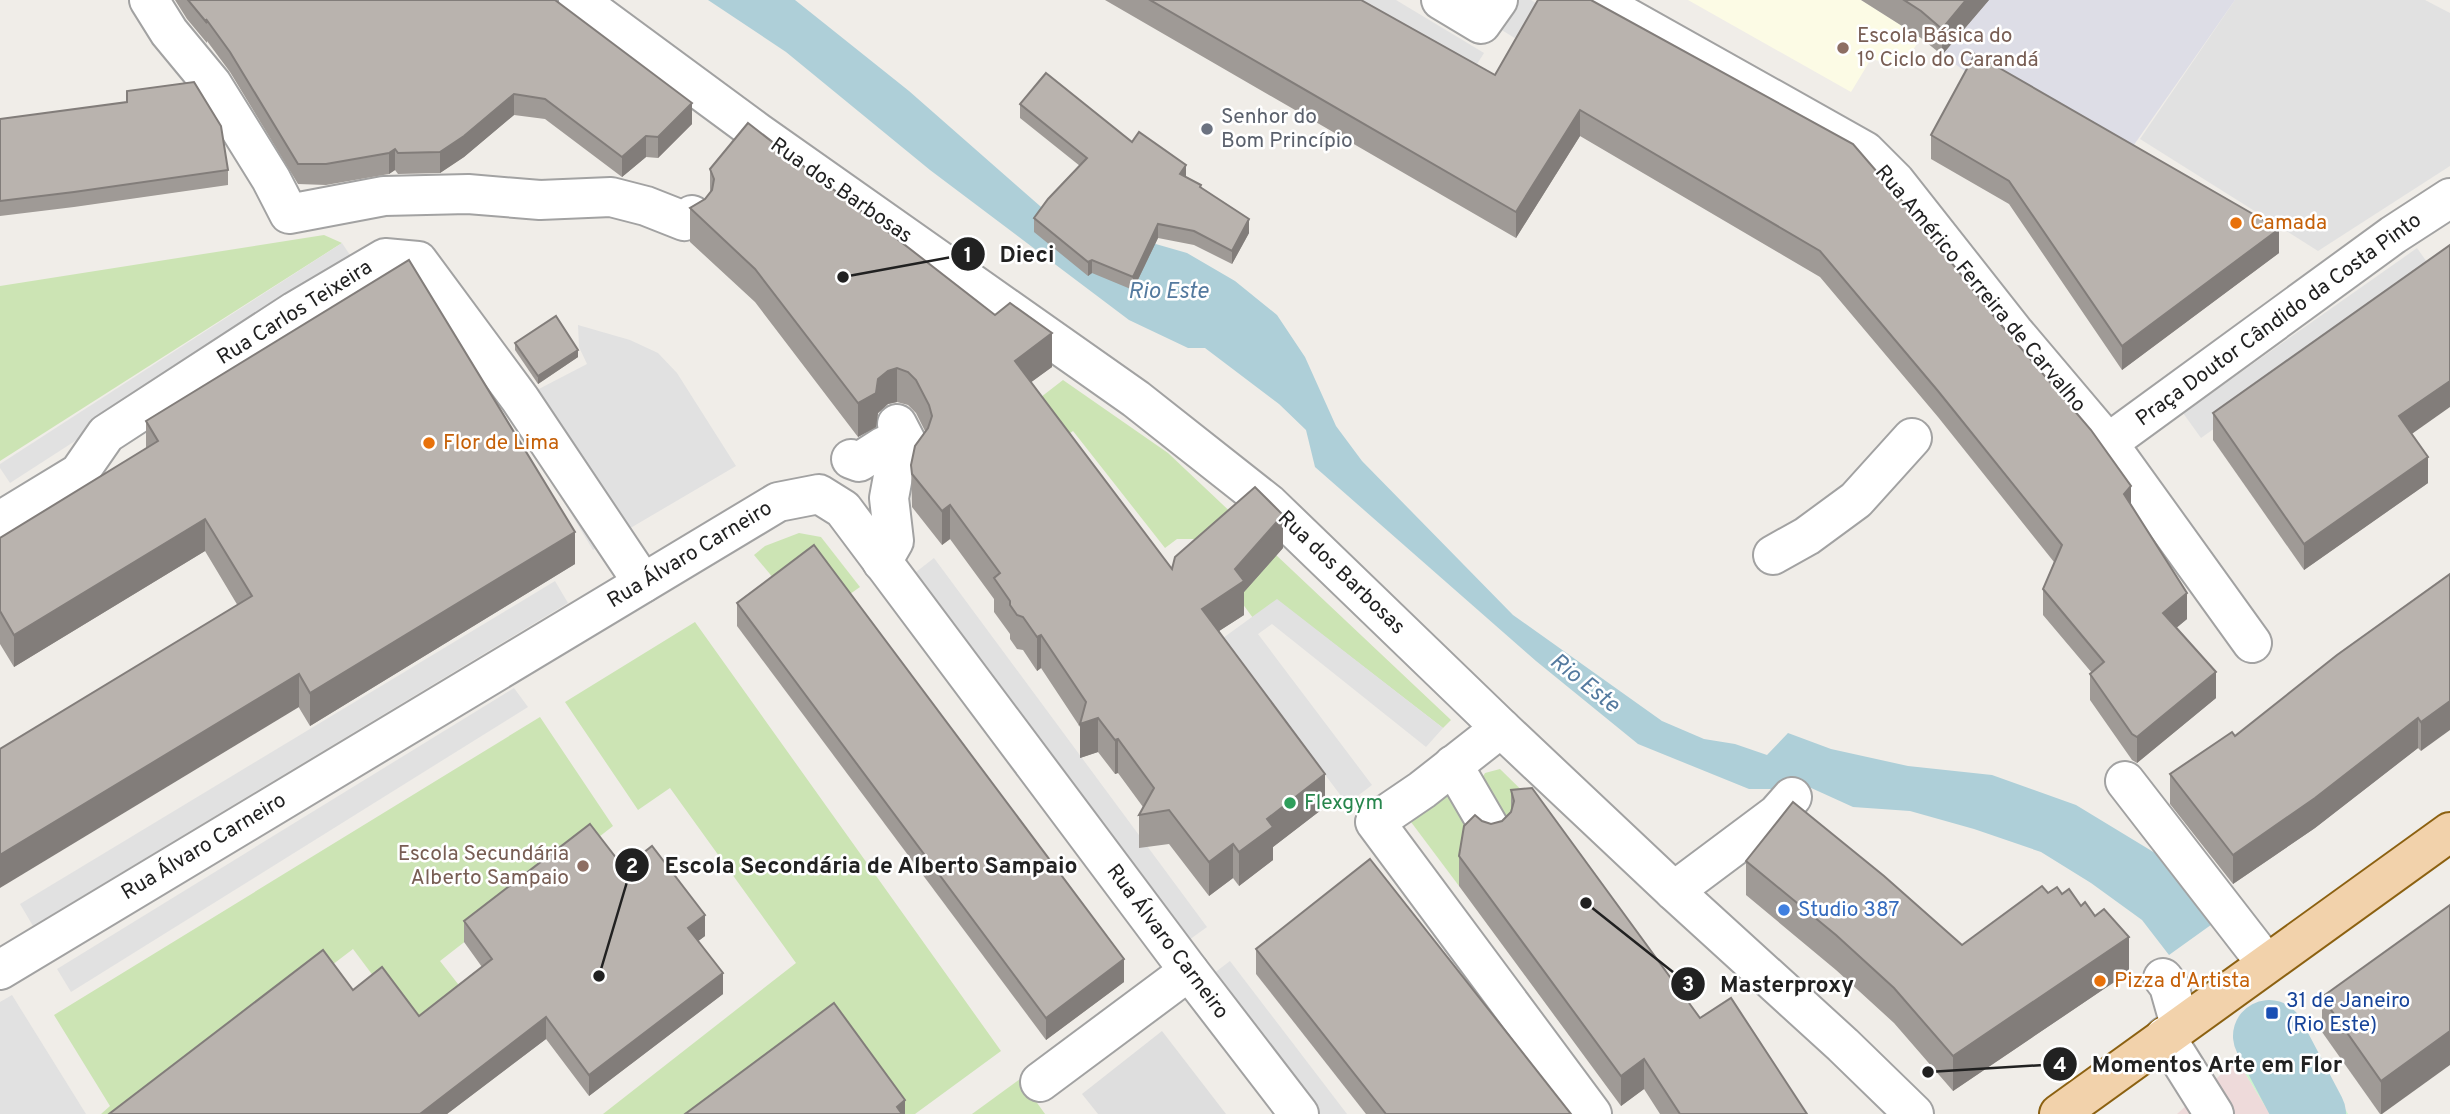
<svg xmlns="http://www.w3.org/2000/svg" width="2450" height="1114" font-family="Overpass,sans-serif">
  <rect width="100%" height="100%" fill="#f0ede8"/>
  <path fill="#dedede" d="M 1162,1031 L 1226,1114 L 1098,1114 L 1082,1094 Z"/>
  <path fill="#eedada" d="M 2237,1060 L 2270,1114 L 2177,1114 Z"/>
  <path fill="#fcfbe5" d="M 1688,0 L 1861,0 L 1921,38 L 1902,66 L 1871,59 L 1851,92 Z"/>
  <g fill="#cce4b4">
    <path d="M 324,235 L 342,243 L 0,461 L 0,286 Z"/>
    <path d="M 1063,380 L 1168,453 L 1451,720 L 1443,728 L 1277,600 L 1253,618 L 1195,539 L 1177,539 L 1165,548 L 1073,431 L 1060,440 L 1032,404 Z"/>
    <path d="M 799,533 L 821,537 L 860,587 L 840,601 L 784,591 L 754,555 L 765,546 Z"/>
    <path d="M 695,622 L 1001,1051 L 915,1114 L 603,1114 L 796,963 L 670,788 L 638,810 L 565,702 Z"/>
    <path d="M 540,717 L 613,826 L 440,961 L 469,998 L 419,1037 L 353,949 L 137,1114 L 101,1114 L 110,1106 L 54,1015 Z"/>
    <path d="M 1500,769 L 1542,810 L 1502,825 L 1477,787 L 1485,773 Z"/>
    <path d="M 1447,791 L 1484,837 L 1464,856 L 1459,886 L 1411,822 Z"/>
    <path d="M 1020,1079 L 1045,1114 L 972,1114 Z"/>
  </g>
  <path fill="#cbf4ce" d="M 2292,1019 L 2348,1114 L 2270,1114 L 2237,1060 Z"/>
  <g fill="#e1e1e1">
    <path d="M 1353,0 L 1396,0 L 1484,53 L 1472,72 Z"/>
    <path d="M 1517,0 L 1531,0 L 1539,5 L 1518,40 L 1500,29 Z"/>
    <path d="M 2235,0 L 2425,0 L 2450,13 L 2450,166 L 2318,251 L 2140,139 Z"/>
    <path d="M 342,243 L 354,261 L 10,483 L 0,468 L 0,464 Z"/>
    <path d="M 2417,248 L 2434,272 L 2201,438 L 2183,413 Z"/>
    <path d="M 578,325 L 630,340 L 658,353 L 677,373 L 736,466 L 593,550 L 506,406 L 587,364 L 579,347 Z"/>
    <path d="M 934,558 L 1207,927 L 1189,940 L 916,572 Z"/>
    <path d="M 555,581 L 568,603 L 33,926 L 20,904 Z"/>
    <path d="M 1277,599 L 1443,728 L 1426,747 L 1272,624 L 1258,634 L 1372,785 L 1347,804 L 1223,638 Z"/>
    <path d="M 514,688 L 528,707 L 71,992 L 57,969 Z"/>
    <path d="M 1230,961 L 1347,1114 L 1320,1114 L 1213,974 Z"/>
    <path d="M 12,995 L 86,1114 L 0,1114 L 0,1002 Z"/>
  </g>
  <path fill="#dddde6" d="M 1989,0 L 2235,0 L 2122,162 L 1975,78 L 1942,55 Z"/>
  <g fill="#aecfd8">
    <path d="M 708,0 L 795,0 L 909,91 L 1048,213 L 1187,253 L 1235,281 L 1277,315 L 1305,357 L 1336,426 L 1362,461 L 1513,615 L 1662,721 L 1704,739 L 1735,744 L 1767,755 L 1788,733 L 1831,749 L 1908,766 L 1992,775 L 2076,805 L 2160,856 L 2222,917 L 2169,955 L 2142,920 L 2091,883 L 2041,852 L 1974,829 L 1910,811 L 1853,807 L 1809,787 L 1786,782 L 1776,789 L 1749,789 L 1638,744 L 1536,661 L 1315,467 L 1306,430 L 1279,404 L 1205,348 L 1188,348 L 1129,320 L 930,170 L 786,52 Z"/>
    <path d="M 2277,1049 L 2312,1114 L 2285,1114 L 2257,1062 Z"/>
  </g>
  <g fill="none" stroke-linecap="round" stroke-linejoin="round">
    <path stroke="#aecfd8" stroke-width="72" d="M 2269,1036 L 2310,1114"/>
    <g stroke="#a2a2a2" stroke-width="42">
      <g id="minor">
        <path d="M 149,0 L 169,32 L 212,84 L 271,179 L 289,214 L 384,196 L 468,194 L 540,200 L 611,197 L 646,206 L 684,221 L 692,215"/>
        <path d="M 578,0 L 757,132 L 1136,399 L 1269,504 L 1501,728 L 1674,891 L 1843,1045 L 1914,1114"/>
        <path d="M 1441,0 L 1481,24 L 1498,0"/>
        <path d="M 1596,0 L 1865,151 L 1895,181 L 2014,332 L 2108,443 L 2252,643"/>
        <path d="M 2108,443 L 2393,235 L 2450,198"/>
        <path d="M 851,459 L 859,462 L 884,446 L 910,449"/>
        <path d="M 0,521 L 79,473 L 106,434 L 295,311 L 385,258 L 418,261 L 520,399 L 643,583"/>
        <path d="M 1773,555 L 1807,536 L 1856,500 L 1912,438"/>
        <path d="M 882,562 L 894,541 L 889,498 L 894,471 L 910,449 L 897,424"/>
        <path d="M 1501,728 L 1422,790 L 1375,822 L 1592,1114"/>
        <path d="M 1453,765 L 1492,832"/>
        <path d="M 2125,781 L 2266,963"/>
        <path d="M 1674,891 L 1777,814 L 1792,797"/>
        <path d="M 0,970 L 778,502 L 819,494 L 843,509 L 1189,971 L 1299,1114"/>
        <path d="M 2163,978 L 2169,986 L 2180,1025"/>
        <path d="M 2165,1036 L 2214,1114"/>
        <path d="M 1040,1082 L 1189,971"/>
      </g>
    </g>
    <g stroke="#8c6111" stroke-width="42">
      <path id="major" d="M 2059,1114 L 2450,832"/>
    </g>
    <use href="#minor" stroke="#fff" stroke-width="38"/>
    <use href="#major" stroke="#f2d2ab" stroke-width="38"/>
  </g>
  <g fill="#9f9a96">
    <path d="M 175,0 L 555,0 L 692,124 L 658,158 L 646,157 L 622,177 L 545,119 L 514,115 L 464,157 L 440,173 L 398,174 L 395,170 L 389,174 L 326,185 L 298,184 L 230,72 L 207,41 L 207,43 L 187,19 Z"/>
    <path d="M 1105,0 L 1361,0 L 1495,75 L 1538,0 L 2131,504 L 2187,619 L 2176,628 L 2216,698 L 2137,763 L 2132,760 L 2090,700 L 2090,674 L 2092,673 L 2043,615 L 2043,589 L 2054,562 L 1938,417 L 1820,277 L 1580,136 L 1516,238 Z"/>
    <path d="M 1861,0 L 1989,0 L 1942,55 L 1921,38 Z"/>
    <path d="M 1020,104 L 1132,142 L 1201,187 L 1249,233 L 1232,264 L 1194,245 L 1158,238 L 1133,290 L 1092,273 L 1088,276 L 1034,232 L 1034,218 L 1080,166 L 1020,118 Z"/>
    <path d="M 0,119 L 228,170 L 228,185 L 74,207 L 0,216 Z"/>
    <path d="M 1931,135 L 2279,253 L 2122,370 L 2009,204 L 1931,159 Z"/>
    <path d="M 710,169 L 1052,367 L 1031,382 L 1172,569 L 1283,548 L 1244,592 L 1244,615 L 1219,631 L 1325,807 L 1273,847 L 1273,860 L 1239,886 L 1233,878 L 1209,896 L 1169,844 L 1139,848 L 1139,815 L 1143,807 L 1118,773 L 1115,774 L 1098,752 L 1080,758 L 1080,727 L 1041,668 L 1037,671 L 1023,650 L 1017,649 L 1010,639 L 1010,634 L 994,612 L 994,599 L 950,539 L 942,545 L 912,507 L 911,465 L 925,431 L 916,413 L 908,405 L 897,402 L 888,404 L 878,413 L 876,427 L 858,437 L 755,302 L 690,242 L 690,208 L 705,199 L 710,193 Z"/>
    <path d="M 515,343 L 578,357 L 538,384 L 515,350 Z"/>
    <path d="M 2213,413 L 2412,434 L 2428,483 L 2304,570 L 2213,440 Z"/>
    <path d="M 146,421 L 575,564 L 310,726 L 205,551 L 14,667 L 0,644 L 0,538 L 146,449 Z"/>
    <path d="M 2450,574 L 2421,751 L 2418,748 L 2315,828 L 2233,884 L 2170,804 L 2170,774 L 2235,736 Z"/>
    <path d="M 737,603 L 1124,982 L 1046,1040 L 737,626 Z"/>
    <path d="M 1511,790 L 1700,1018 L 1807,1114 L 1660,1114 L 1644,1089 L 1621,1106 L 1459,886 L 1459,856 L 1482,821 L 1491,824 L 1502,821 L 1511,813 Z"/>
    <path d="M 1746,861 L 1962,945 L 2048,893 L 2062,894 L 2129,972 L 1953,1091 L 1894,1023 L 1836,970 L 1746,895 Z"/>
    <path d="M 624,868 L 705,936 L 698,941 L 723,994 L 589,1096 L 546,1039 L 447,1114 L 353,990 L 419,1016 L 482,967 L 464,942 L 464,921 Z"/>
    <path d="M 2450,905 L 2382,1114 L 2380,1114 L 2322,1032 L 2322,997 Z"/>
    <path d="M 1256,949 L 1571,1114 L 1366,1114 L 1256,974 Z"/>
  </g>
  <g fill="#827d7a">
    <path d="M 1966,0 L 1989,0 L 1942,55 L 1942,29 Z"/>
    <path d="M 514,94 L 514,115 L 464,157 L 440,173 L 440,152 Z"/>
    <path d="M 692,103 L 692,124 L 658,158 L 658,137 Z"/>
    <path d="M 1580,110 L 1580,136 L 1516,238 L 1516,212 Z"/>
    <path d="M 646,136 L 646,157 L 622,177 L 622,157 Z"/>
    <path d="M 395,149 L 395,170 L 389,174 L 389,153 Z"/>
    <path d="M 1186,165 L 1186,179 L 1180,174 Z"/>
    <path d="M 1249,219 L 1249,233 L 1232,264 L 1232,251 Z"/>
    <path d="M 1158,224 L 1158,238 L 1133,290 L 1133,277 Z"/>
    <path d="M 2279,229 L 2279,253 L 2122,370 L 2122,346 Z"/>
    <path d="M 1092,260 L 1092,273 L 1088,276 L 1088,262 Z"/>
    <path d="M 1052,333 L 1052,367 L 1015,394 L 1015,361 Z"/>
    <path d="M 578,350 L 578,357 L 538,384 L 538,376 Z"/>
    <path d="M 897,368 L 897,402 L 888,404 L 878,413 L 876,427 L 858,437 L 858,403 L 878,379 L 888,371 Z"/>
    <path d="M 2450,381 L 2450,407 L 2399,443 L 2399,416 Z"/>
    <path d="M 2428,457 L 2428,483 L 2304,570 L 2304,544 Z"/>
    <path d="M 2131,486 L 2131,512 L 2124,494 Z"/>
    <path d="M 950,505 L 950,539 L 942,545 L 942,511 Z"/>
    <path d="M 1283,515 L 1283,548 L 1244,592 L 1244,615 L 1202,642 L 1202,609 L 1235,569 Z"/>
    <path d="M 205,519 L 205,551 L 14,667 L 14,635 Z"/>
    <path d="M 575,532 L 575,564 L 310,726 L 310,693 Z"/>
    <path d="M 2187,593 L 2187,619 L 2163,639 L 2163,613 Z"/>
    <path d="M 1041,635 L 1041,668 L 1037,671 L 1037,637 Z"/>
    <path d="M 2216,672 L 2216,698 L 2137,763 L 2137,737 Z"/>
    <path d="M 299,674 L 299,707 L 0,888 L 0,855 Z"/>
    <path d="M 2450,701 L 2450,730 L 2421,751 L 2421,722 Z"/>
    <path d="M 1098,718 L 1098,752 L 1080,758 L 1080,724 Z"/>
    <path d="M 2418,718 L 2418,748 L 2315,828 L 2233,884 L 2233,855 Z"/>
    <path d="M 1118,739 L 1118,773 L 1115,774 L 1115,740 Z"/>
    <path d="M 1325,774 L 1325,807 L 1273,847 L 1273,860 L 1239,886 L 1239,852 L 1267,819 Z"/>
    <path d="M 1233,844 L 1233,878 L 1209,896 L 1209,862 Z"/>
    <path d="M 705,915 L 705,936 L 688,949 L 688,928 Z"/>
    <path d="M 2129,937 L 2129,972 L 1953,1091 L 1953,1056 Z"/>
    <path d="M 1124,959 L 1124,982 L 1046,1040 L 1046,1018 Z"/>
    <path d="M 723,973 L 723,994 L 589,1096 L 589,1075 Z"/>
    <path d="M 546,1017 L 546,1039 L 447,1114 L 420,1114 Z"/>
    <path d="M 2450,1031 L 2450,1065 L 2382,1114 L 2381,1114 L 2381,1081 Z"/>
    <path d="M 1644,1059 L 1644,1089 L 1621,1106 L 1621,1076 Z"/>
    <path d="M 905,1100 L 905,1114 L 897,1114 L 897,1107 Z"/>
  </g>
  <g fill="#b9b3ae" stroke="#827d7a" stroke-width="2">
    <path d="M 188,0 L 555,0 L 692,103 L 658,137 L 646,136 L 622,157 L 545,99 L 514,94 L 464,136 L 440,152 L 398,153 L 395,149 L 389,153 L 326,164 L 298,164 L 230,52 L 206,19 L 207,23 Z"/>
    <path d="M 1150,0 L 1361,0 L 1495,75 L 1538,0 L 1591,0 L 1853,144 L 1909,209 L 1997,320 L 2091,430 L 2131,486 L 2124,494 L 2187,593 L 2163,613 L 2216,672 L 2137,737 L 2132,734 L 2090,674 L 2104,662 L 2043,589 L 2062,545 L 1938,391 L 1820,251 L 1580,110 L 1516,212 Z"/>
    <path d="M 1904,0 L 1966,0 L 1942,29 L 1921,11 Z"/>
    <path d="M 1975,54 L 2279,229 L 2122,346 L 2009,181 L 1931,135 Z"/>
    <path d="M 1046,73 L 1132,142 L 1139,132 L 1186,165 L 1180,174 L 1201,185 L 1200,187 L 1249,219 L 1232,251 L 1194,231 L 1158,224 L 1133,277 L 1092,260 L 1088,262 L 1034,218 L 1048,199 L 1087,158 L 1020,104 Z"/>
    <path d="M 194,82 L 221,126 L 228,170 L 74,192 L 0,201 L 0,119 L 127,102 L 127,91 Z"/>
    <path d="M 748,123 L 995,315 L 1010,303 L 1052,333 L 1015,361 L 1172,569 L 1175,557 L 1255,487 L 1283,515 L 1235,569 L 1244,581 L 1202,609 L 1325,774 L 1267,819 L 1273,827 L 1239,852 L 1233,844 L 1209,862 L 1169,810 L 1139,815 L 1154,788 L 1118,739 L 1115,740 L 1098,718 L 1080,724 L 1086,702 L 1041,635 L 1037,637 L 1023,617 L 1017,615 L 1010,605 L 1010,601 L 994,578 L 1000,573 L 950,505 L 942,511 L 912,474 L 911,465 L 915,446 L 928,428 L 932,416 L 929,405 L 916,380 L 908,372 L 897,368 L 888,371 L 878,379 L 876,393 L 858,403 L 755,269 L 690,208 L 705,199 L 712,190 L 714,179 L 710,169 Z"/>
    <path d="M 2450,245 L 2450,381 L 2399,416 L 2428,457 L 2304,544 L 2213,413 Z"/>
    <path d="M 409,260 L 575,532 L 310,693 L 299,674 L 0,855 L 0,749 L 252,596 L 205,519 L 14,635 L 0,611 L 0,538 L 158,441 L 146,421 Z"/>
    <path d="M 556,316 L 578,350 L 538,376 L 515,343 Z"/>
    <path d="M 814,545 L 1124,959 L 1046,1018 L 737,603 Z"/>
    <path d="M 2450,574 L 2450,701 L 2421,722 L 2418,718 L 2315,798 L 2233,855 L 2170,774 L 2232,732 L 2235,736 L 2337,655 Z"/>
    <path d="M 1532,788 L 1700,1018 L 1731,998 L 1807,1114 L 1680,1114 L 1644,1059 L 1621,1076 L 1459,856 L 1464,826 L 1475,815 L 1482,821 L 1491,824 L 1502,821 L 1511,812 L 1514,801 L 1511,790 Z"/>
    <path d="M 1793,802 L 1884,876 L 1962,945 L 2042,886 L 2048,893 L 2057,887 L 2062,894 L 2069,889 L 2081,906 L 2085,902 L 2095,916 L 2104,909 L 2129,937 L 1953,1056 L 1894,988 L 1836,935 L 1746,861 Z"/>
    <path d="M 590,824 L 624,868 L 652,846 L 705,915 L 688,928 L 723,973 L 589,1075 L 546,1017 L 420,1114 L 109,1114 L 323,950 L 353,990 L 382,967 L 419,1016 L 492,959 L 464,921 Z"/>
    <path d="M 1370,859 L 1571,1114 L 1386,1114 L 1256,949 Z"/>
    <path d="M 2450,905 L 2450,1031 L 2381,1081 L 2322,997 Z"/>
    <path d="M 834,1003 L 905,1100 L 897,1107 L 902,1114 L 685,1114 Z"/>
  </g>
  <g fill="#8d6e63" stroke="#fff" stroke-width="2.5">
    <circle cx="1843" cy="48" r="7"/>
    <circle cx="583" cy="866" r="7"/>
  </g>
  <circle fill="#6b7280" stroke="#fff" stroke-width="2.5" cx="1207" cy="129" r="7"/>
  <g fill="#e8710a" stroke="#fff" stroke-width="2.5">
    <circle cx="2236" cy="223" r="7"/>
    <circle cx="429" cy="443" r="7"/>
    <circle cx="2100" cy="981" r="7"/>
  </g>
  <circle fill="#2e9e5b" stroke="#fff" stroke-width="2.5" cx="1290" cy="803" r="7"/>
  <circle fill="#3f7fe0" stroke="#fff" stroke-width="2.5" cx="1784" cy="910" r="7"/>
  <rect fill="#1a4fb4" stroke="#fff" stroke-width="2.5" x="2265" y="1006" width="14" height="14" rx="3.5"/>
  <g text-anchor="middle" dominant-baseline="central" stroke-width="5" stroke-linejoin="round" paint-order="stroke">
    <g font-size="21" fill="#785e54" stroke="#fff" text-anchor="start">
      <text x="1857" y="36">Escola Básica do<tspan x="1857" dy="24">1º Ciclo do Carandá</tspan></text>
      <text x="569" y="854" text-anchor="end">Escola Secundária<tspan x="569" dy="24">Alberto Sampaio</tspan></text>
    </g>
    <g font-size="21" fill="#5b616d" stroke="#fff" text-anchor="start">
      <text x="1221" y="117">Senhor do<tspan x="1221" dy="24">Bom Princípio</tspan></text>
    </g>
    <g font-size="21" fill="#212121" stroke="#fff">
      <text transform="translate(841 191) rotate(35)">Rua dos Barbosas</text>
      <text transform="translate(1980 289) rotate(50)">Rua Américo Ferreira de Carvalho</text>
      <text transform="translate(295 313) rotate(-32)">Rua Carlos Teixeira</text>
      <text transform="translate(2279 320) rotate(-36)">Praça Doutor Cândido da Costa Pinto</text>
      <text transform="translate(690 555) rotate(-31)">Rua Álvaro Carneiro</text>
      <text transform="translate(1341 573) rotate(44)">Rua dos Barbosas</text>
      <text transform="translate(204 847) rotate(-31)">Rua Álvaro Carneiro</text>
      <text transform="translate(1167 942) rotate(53)">Rua Álvaro Carneiro</text>
    </g>
    <g font-size="21" fill="#c56008" stroke="#fff" text-anchor="start">
      <text x="2250" y="223">Camada</text>
      <text x="443" y="443">Flor de Lima</text>
      <text x="2114" y="981">Pizza d'Artista</text>
    </g>
    <g font-size="21" fill="#27864d" stroke="#fff" text-anchor="start">
      <text x="1304" y="803">Flexgym</text>
    </g>
    <g font-size="21" fill="#366cbe" stroke="#fff" text-anchor="start">
      <text x="1798" y="910">Studio 387</text>
    </g>
    <g font-size="21" fill="#164399" stroke="#fff" text-anchor="start">
      <text x="2286" y="1001">31 de Janeiro<tspan x="2286" dy="24">(Rio Este)</tspan></text>
    </g>
    <g font-size="23" font-style="italic" fill="#547a9f" stroke="#fff">
      <text x="1168" y="292">Rio Este</text>
      <text transform="translate(1584 684) rotate(38)">Rio Este</text>
    </g>
  </g>
  <path fill="none" stroke="#212121" stroke-width="2.5" d="M843 277L968 254M599 976L632 865M1586 903L1688 984M1928 1072L2060 1064"/>
  <g fill="#212121" stroke="#fff" stroke-width="2.5">
    <circle cx="843" cy="277" r="7"/>
    <circle cx="599" cy="976" r="7"/>
    <circle cx="1586" cy="903" r="7"/>
    <circle cx="1928" cy="1072" r="7"/>
    <circle cx="968" cy="254" r="18"/>
    <circle cx="632" cy="865" r="18"/>
    <circle cx="1688" cy="984" r="18"/>
    <circle cx="2060" cy="1064" r="18"/>
  </g>
  <g font-size="21" text-anchor="middle" font-weight="bold" fill="#fff">
    <text x="968" y="262">1</text>
    <text x="632" y="873">2</text>
    <text x="1688" y="991">3</text>
    <text x="2060" y="1072">4</text>
  </g>
  <g font-size="23" text-anchor="middle" font-weight="bold" fill="#212121" stroke="#fff" stroke-width="5" stroke-linejoin="round" paint-order="stroke">
    <text x="1027" y="262">Dieci</text>
    <text x="871" y="873">Escola Secondária de Alberto Sampaio</text>
    <text x="1787" y="992">Masterproxy</text>
    <text x="2217" y="1072">Momentos Arte em Flor</text>
  </g>
</svg>
